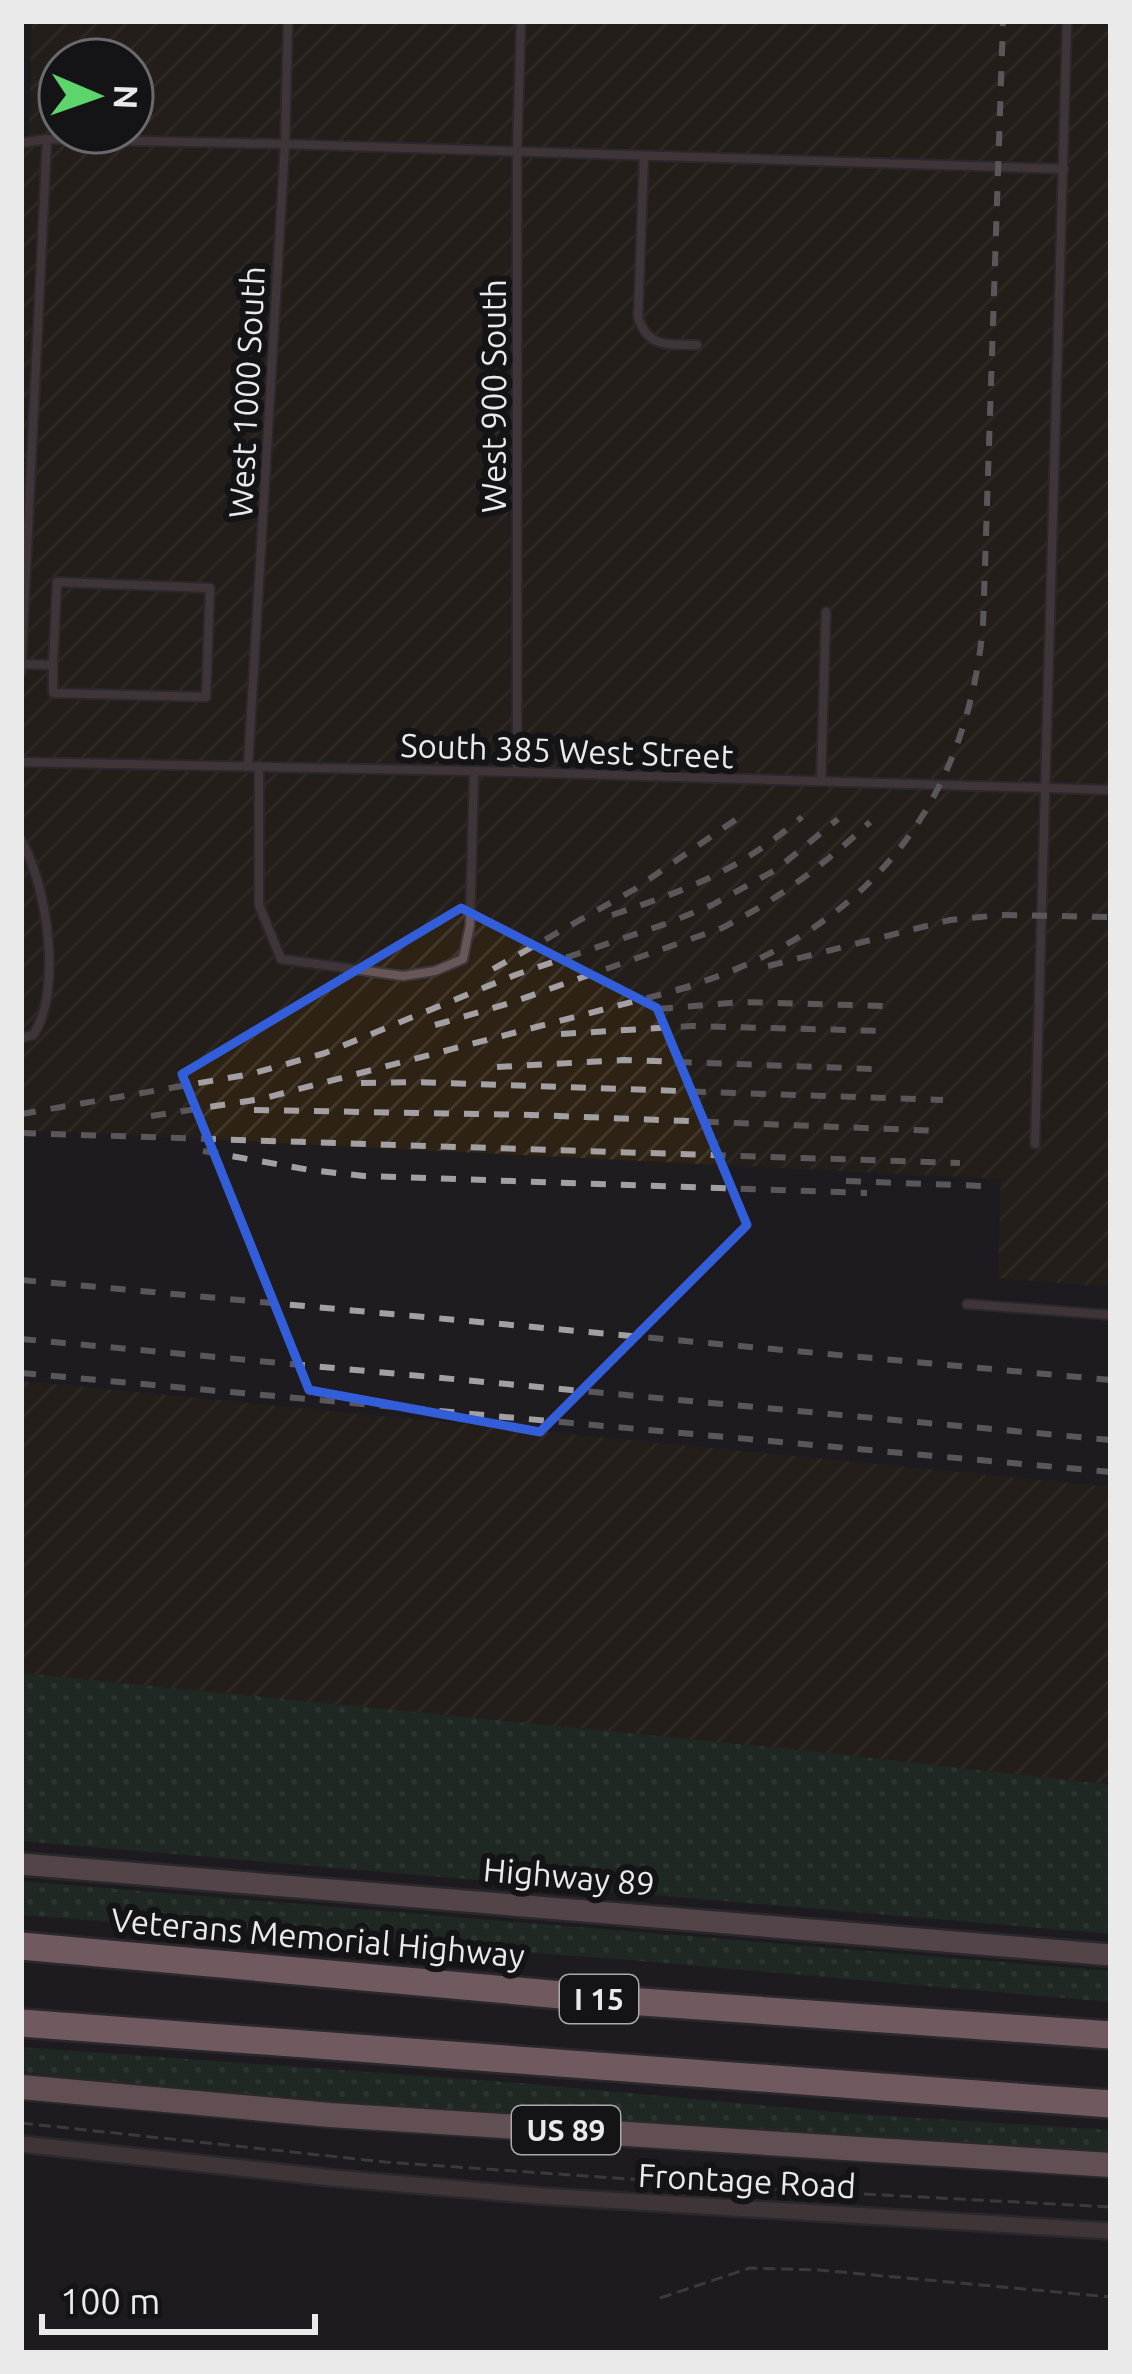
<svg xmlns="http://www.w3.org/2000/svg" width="1132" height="2374" font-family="Ubuntu,sans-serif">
  <defs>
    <pattern id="industrial-furrows" width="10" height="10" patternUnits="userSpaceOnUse" patternTransform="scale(3)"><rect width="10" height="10" fill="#2d2214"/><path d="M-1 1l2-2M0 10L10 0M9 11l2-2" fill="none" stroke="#41382b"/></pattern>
    <pattern id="grass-dots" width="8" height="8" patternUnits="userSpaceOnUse" patternTransform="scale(3)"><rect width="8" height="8" fill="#223828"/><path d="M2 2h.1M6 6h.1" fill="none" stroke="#425547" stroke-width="1.8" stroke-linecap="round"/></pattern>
  </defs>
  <rect width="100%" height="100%" fill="#1e1c1f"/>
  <g fill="url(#industrial-furrows)" fill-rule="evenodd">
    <path d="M 32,21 L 1111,21 L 1111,1287 L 998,1278 L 1001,1179 L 21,1130 L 21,138 L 29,137 ZM 60,60 L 132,60 L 132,132 L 60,132 Z"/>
    <path d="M 21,1381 L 1111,1487 L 1111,1785 L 819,1752 L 21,1673 Z"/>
  </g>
  <g fill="url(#grass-dots)">
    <path d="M 21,1673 L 819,1752 L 1111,1785 L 1111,1934 L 21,1841 Z"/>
    <path d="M 21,1881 L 1111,1971 L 1111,2002 L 629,1960 L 21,1915 Z"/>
    <path d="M 21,2047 L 520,2083 L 857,2114 L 1111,2130 L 1111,2155 L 423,2117 L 21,2072 Z"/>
  </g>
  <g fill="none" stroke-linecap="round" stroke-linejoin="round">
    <g stroke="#3b393c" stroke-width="12">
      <g id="lane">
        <path d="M 21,143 L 47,139 L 285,144 L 1064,169"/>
        <path d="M 644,156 L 638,317 C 648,349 669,344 697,345"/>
        <path d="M 21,664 L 53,665 L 53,693 L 206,697 L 210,588 L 57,582 L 53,665"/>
        <path d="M 21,672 L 47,139"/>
        <path d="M 21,762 L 517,772 L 1111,790"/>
        <path d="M 248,766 L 285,144 L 288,21"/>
        <path d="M 259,766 L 259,905 L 281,959 L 403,976 L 435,971 L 463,959 L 470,925 L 474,771"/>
        <path d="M 517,772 L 517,152 L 521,21"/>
        <path d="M 821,781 L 826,612"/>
        <path d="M 21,840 C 47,884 63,992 33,1035 L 21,1038"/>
        <path d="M 1035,1144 L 1067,21"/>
        <path d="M 967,1304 L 1111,1315"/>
      </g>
    </g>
    <g stroke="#3b393c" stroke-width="20">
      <path id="street" d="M 21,2144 L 333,2178 L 541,2196 L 1111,2231"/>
    </g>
    <g stroke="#3b393c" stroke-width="26">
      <path id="secondary" d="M 21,1864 L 1111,1955"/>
    </g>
    <g stroke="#3b393c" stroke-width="28">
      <path id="primary" d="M 21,2087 L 330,2115 L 1111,2165"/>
    </g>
    <g stroke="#3b393c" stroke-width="32">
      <g id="highway">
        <path d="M 21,1946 L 628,2001 L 1111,2035"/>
        <path d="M 21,2023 L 1111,2104"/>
      </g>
    </g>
    <g stroke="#5e5d5f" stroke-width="3" stroke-dasharray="12 6" stroke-linecap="butt">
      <path d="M 21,2123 L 385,2162 L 787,2190 L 1111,2207"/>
      <path d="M 660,2298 L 750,2268 L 819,2270 L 1111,2297"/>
    </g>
    <use href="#lane" stroke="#695659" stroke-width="8"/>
    <use href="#street" stroke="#695659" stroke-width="15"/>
    <use href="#secondary" stroke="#94767c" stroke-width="21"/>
    <use href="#primary" stroke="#b68f96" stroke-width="24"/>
    <use href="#highway" stroke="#d5a6af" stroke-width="27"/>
    <g stroke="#a2a0a2" stroke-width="6" stroke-dasharray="15 15" stroke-linecap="butt">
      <path d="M 612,915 C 690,889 738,871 802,817"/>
      <path d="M 768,966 L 950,920 L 1001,915 L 1111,917"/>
      <path d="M 493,969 L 635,889 L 738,818"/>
      <path d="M 676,990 C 857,938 965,815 983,626 L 1003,21"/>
      <path d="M 658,1009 L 741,1002 L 885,1006"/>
      <path d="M 435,1025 L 510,1003 L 722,928 C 777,900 824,865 870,822"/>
      <path d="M 561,1034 L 692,1026 L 884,1031"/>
      <path d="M 497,1067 L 624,1060 L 874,1069"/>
      <path d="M 361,1083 L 416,1082 L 943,1100"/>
      <path d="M 254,1110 L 532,1115 L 942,1131"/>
      <path d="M 21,1114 L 251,1074 L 325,1053 L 515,975 L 668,923 L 712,905 L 777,869 L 838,819"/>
      <path d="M 151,1116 L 261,1099 L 693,986"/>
      <path d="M 21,1133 L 960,1163"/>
      <path d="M 203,1151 L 310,1170 L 364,1176 L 867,1193"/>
      <path d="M 846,1181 L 984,1186"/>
      <path d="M 21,1280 L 1111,1380"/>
      <path d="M 21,1339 L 1111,1440"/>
      <path d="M 21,1373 L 1111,1472"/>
    </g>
  </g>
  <path d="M0 0H1132V2374H0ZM 461,908 L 657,1008 L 747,1225 L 540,1432 L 309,1390 L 182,1074 Z" fill="#1e1c1f" fill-opacity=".55" fill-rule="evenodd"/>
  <path fill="none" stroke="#325eda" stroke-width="9" stroke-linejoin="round" d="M 461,908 L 657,1008 L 747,1225 L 540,1432 L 309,1390 L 182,1074 Z"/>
  <g text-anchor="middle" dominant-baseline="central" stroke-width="12" stroke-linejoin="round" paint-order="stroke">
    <g fill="#141315" stroke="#aaaaab" stroke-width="3">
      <rect x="560" y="1975" width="78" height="48" rx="9"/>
      <rect x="512" y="2106" width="108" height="48" rx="9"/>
    </g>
    <g font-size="30" font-weight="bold" fill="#ebeaeb">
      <text x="599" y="1999">I 15</text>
      <text x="566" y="2130">US 89</text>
    </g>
    <g font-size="33" fill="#ebeaeb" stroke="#141315">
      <text transform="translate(246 392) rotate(-87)">West 1000 South</text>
      <text transform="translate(493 396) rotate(-90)">West 900 South</text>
      <text transform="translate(567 750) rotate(2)">South 385 West Street</text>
      <text transform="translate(569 1876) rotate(5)">Highway 89</text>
      <text transform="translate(318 1937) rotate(5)">Veterans Memorial Highway</text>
      <text transform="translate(747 2180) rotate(3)">Frontage Road</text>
    </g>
  </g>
  <rect width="1132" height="2374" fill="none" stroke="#ebeaeb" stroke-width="48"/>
  <g transform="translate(96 96) rotate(92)"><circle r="57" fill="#141315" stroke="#6a696b" stroke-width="3"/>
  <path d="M0-9L21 45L0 30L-21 45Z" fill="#5ed56c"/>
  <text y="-18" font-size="33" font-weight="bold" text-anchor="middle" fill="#ebeaeb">N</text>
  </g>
  <path d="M42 2314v18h273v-18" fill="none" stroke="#ebeaeb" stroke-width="6"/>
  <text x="60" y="2314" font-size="36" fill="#ebeaeb" stroke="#141315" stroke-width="9" paint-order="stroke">100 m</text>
</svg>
